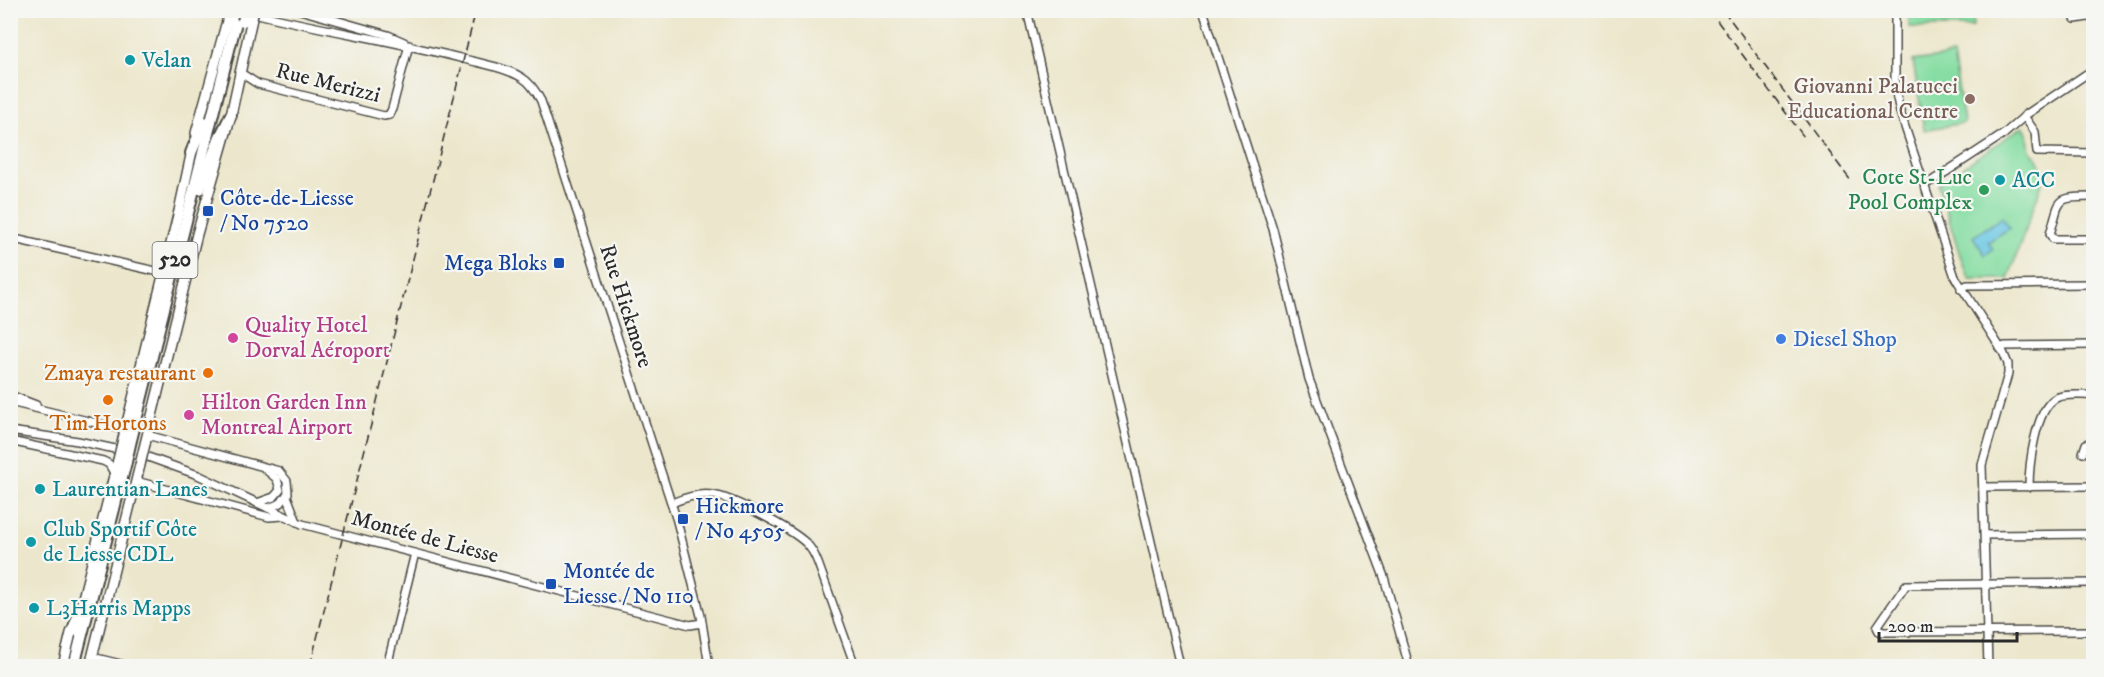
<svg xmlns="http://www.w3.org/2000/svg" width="2104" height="677" font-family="'IM FELL DW Pica',serif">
  <rect width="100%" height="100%" fill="#f6f6f2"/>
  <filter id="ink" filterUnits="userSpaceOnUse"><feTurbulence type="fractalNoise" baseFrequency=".0167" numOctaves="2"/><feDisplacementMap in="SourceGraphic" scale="12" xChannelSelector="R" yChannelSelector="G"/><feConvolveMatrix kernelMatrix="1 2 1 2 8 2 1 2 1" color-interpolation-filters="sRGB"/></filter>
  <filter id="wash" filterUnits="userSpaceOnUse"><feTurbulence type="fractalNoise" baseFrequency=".008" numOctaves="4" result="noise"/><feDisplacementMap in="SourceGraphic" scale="24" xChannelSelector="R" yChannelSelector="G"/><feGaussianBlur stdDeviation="1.35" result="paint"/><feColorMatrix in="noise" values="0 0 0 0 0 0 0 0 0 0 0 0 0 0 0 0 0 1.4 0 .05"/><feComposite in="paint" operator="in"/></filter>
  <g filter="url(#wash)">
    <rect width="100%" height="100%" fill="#ece7cc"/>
    <g fill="#85dda2" stroke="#588466" stroke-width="1.5">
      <rect x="1909" y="11" width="64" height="16"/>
      <path d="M 1953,55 L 1964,123 L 1924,130 L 1913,61 Z"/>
      <path d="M 2023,126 L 2027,132 L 2030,151 L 2038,159 L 2045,175 L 2008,279 L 1970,279 L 1962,262 L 1938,184 Z"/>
    </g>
    <path fill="#63c5e2" stroke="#477886" stroke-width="1.5" d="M 2002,217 L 2010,228 L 1988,242 L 1993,249 L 1985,255 L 1973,237 Z"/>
  </g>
  <g filter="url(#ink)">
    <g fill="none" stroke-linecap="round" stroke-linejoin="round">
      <g stroke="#484743" stroke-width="10">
        <g id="minor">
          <path d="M 300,10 L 388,35 L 404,42"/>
          <path d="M 1027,10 L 1180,666"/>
          <path d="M 1203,10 L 1273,229 L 1309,379 L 1384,577 L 1409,666"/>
          <path d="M 1895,10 L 1895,89 L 1900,112 L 1955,277 L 2003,352 L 2008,364 L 2008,374 L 1982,465 L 1988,666"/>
          <path d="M 258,14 C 326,31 396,41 464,59 C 482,64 504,67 521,77 C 530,82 536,91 541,101 L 677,521 L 701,616 L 709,666"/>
          <path d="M 2075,19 L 2094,16"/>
          <path d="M 239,72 L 258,84 L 384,116 L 389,115 L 392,109 L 409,45"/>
          <path d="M 2024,116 L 2035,132 L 2037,152 L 2094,153"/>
          <path d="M 1924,184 L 1932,181 L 2004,134 L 2027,114 L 2094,69"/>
          <path d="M 2094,197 C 2054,197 2061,198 2050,234 L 2053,239 L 2094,239"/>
          <path d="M 10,238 L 164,273"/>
          <path d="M 1961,289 L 1967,285 L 2094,284"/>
          <path d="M 2000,348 L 2005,346 L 2094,345"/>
          <path d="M 10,395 L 36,405"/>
          <path d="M 10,402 L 125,430"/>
          <path d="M 10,431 L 78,441 L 115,449"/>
          <path d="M 147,435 L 279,471 L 287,481 L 288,493 L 281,503 L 268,508"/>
          <path d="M 10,441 L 103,461 L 109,464 L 114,473"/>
          <path d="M 2083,453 L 2086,444 L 2094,441"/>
          <path d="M 148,457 L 198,475 L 302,524 L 690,625 L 702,623"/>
          <path d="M 136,481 L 269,517 L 283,516"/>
          <path d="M 1983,487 L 2094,486"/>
          <path d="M 2029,487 C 2029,466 2035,409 2056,398 C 2066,393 2082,396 2094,395"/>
          <path d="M 287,496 L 297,522"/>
          <path d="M 257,503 L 274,497 L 280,490 L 277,479 L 265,469"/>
          <path d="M 672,503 C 684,498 698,493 712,495 C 732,497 791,529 806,543 C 812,549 815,555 818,563 L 855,666"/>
          <path d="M 1985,535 L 2094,534"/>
          <path d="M 2094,583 L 1906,585 L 1877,627 L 1879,631 L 1884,632 L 2094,631"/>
          <path d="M 92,657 L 129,666"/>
          <path d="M 387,666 L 415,553"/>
        </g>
      </g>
      <g stroke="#484743" stroke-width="12">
        <g id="major">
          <path d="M 196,133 L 230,10"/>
          <path d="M 123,439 L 179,211 L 193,146"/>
          <path d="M 145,444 L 197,234 L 231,115 L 251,23"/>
          <path d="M 63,666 L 71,633 L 80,610 L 118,460"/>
          <path d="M 90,666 L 140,465"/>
        </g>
      </g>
      <g stroke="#484743" stroke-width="14">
        <g id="highway">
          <path d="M 191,153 L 204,122"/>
          <path d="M 200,189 L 219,139 L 231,115"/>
          <path d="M 131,440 L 239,10"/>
          <path d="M 77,631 L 80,610"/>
          <path d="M 74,666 L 126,462"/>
        </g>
      </g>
      <use href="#minor" stroke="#fff" stroke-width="7"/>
      <use href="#major" stroke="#fff" stroke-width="9"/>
      <use href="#highway" stroke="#fff" stroke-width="10"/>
      <g stroke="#2b2b2b" stroke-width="1.5" stroke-dasharray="9 4.5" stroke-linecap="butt">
        <path d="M 650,10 L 650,13"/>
        <path d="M 1709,10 L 1804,137"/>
        <path d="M 1723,10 L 1851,181"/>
        <path d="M 310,666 L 476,10"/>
      </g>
      <g stroke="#484743" stroke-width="12" stroke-linecap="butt">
        <g id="major-bridge">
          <path d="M 251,23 L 254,10"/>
          <path d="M 118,460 L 123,439"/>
          <path d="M 140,465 L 145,444"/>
        </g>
      </g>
      <g stroke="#484743" stroke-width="14" stroke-linecap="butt">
        <g id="highway-bridge">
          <path d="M 243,21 L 246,10"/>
          <path d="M 126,462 L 131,440"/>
        </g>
      </g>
      <use href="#major-bridge" stroke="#fff" stroke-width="9"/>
      <use href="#highway-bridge" stroke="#fff" stroke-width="10"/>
    </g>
  </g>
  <g fill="#0f9aa8" stroke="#f6f6f2" stroke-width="2">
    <circle cx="130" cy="60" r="6"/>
    <circle cx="2000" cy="180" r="6"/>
    <circle cx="40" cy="489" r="6"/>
    <circle cx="31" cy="542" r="6"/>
    <circle cx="34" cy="608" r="6"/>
  </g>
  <circle fill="#8d6e63" stroke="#f6f6f2" stroke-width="2" cx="1970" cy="99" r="6"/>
  <circle fill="#2e9e5b" stroke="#f6f6f2" stroke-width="2" cx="1984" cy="190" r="6"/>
  <g fill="#1a4fb4" stroke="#f6f6f2" stroke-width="2">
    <rect x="202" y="205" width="12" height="12" rx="3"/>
    <rect x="553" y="257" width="12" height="12" rx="3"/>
    <rect x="677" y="513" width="12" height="12" rx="3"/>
    <rect x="545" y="578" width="12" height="12" rx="3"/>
  </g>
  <g fill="#d1479c" stroke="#f6f6f2" stroke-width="2">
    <circle cx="233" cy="338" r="6"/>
    <circle cx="189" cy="415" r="6"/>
  </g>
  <circle fill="#3f7fe0" stroke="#f6f6f2" stroke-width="2" cx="1781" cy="339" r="6"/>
  <g fill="#e8710a" stroke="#f6f6f2" stroke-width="2">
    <circle cx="208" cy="373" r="6"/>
    <circle cx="108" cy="400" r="6"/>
  </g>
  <g text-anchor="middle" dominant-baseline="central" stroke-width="4.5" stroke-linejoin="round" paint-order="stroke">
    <rect fill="#f6f6f2" stroke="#686867" stroke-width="1.5" x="152.5" y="242" width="45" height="36" rx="4.5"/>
    <g font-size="21" font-weight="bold" fill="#2b2b2b">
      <text x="175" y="260">520</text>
    </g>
    <g font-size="22" fill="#0d838f" stroke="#f6f6f2" text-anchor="start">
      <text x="142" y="60">Velan</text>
      <text x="2012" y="180">ACC</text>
      <text x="52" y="489">Laurentian Lanes</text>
      <text x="43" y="529">Club Sportif Côte<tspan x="43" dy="25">de Liesse CDL</tspan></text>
      <text x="46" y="608">L3Harris Mapps</text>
    </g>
    <g font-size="22" fill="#2b2b2b" stroke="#f6f6f2">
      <text transform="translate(328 83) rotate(14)">Rue Merizzi</text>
      <text transform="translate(626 306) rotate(72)">Rue Hickmore</text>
      <text transform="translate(425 537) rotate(15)">Montée de Liesse</text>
    </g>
    <g font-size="22" fill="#785e54" stroke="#f6f6f2" text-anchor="end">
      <text x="1958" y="86">Giovanni Palatucci<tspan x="1958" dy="25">Educational Centre</tspan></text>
    </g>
    <g font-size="22" fill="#27864d" stroke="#f6f6f2" text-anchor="end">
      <text x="1972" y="177">Cote St-Luc<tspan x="1972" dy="25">Pool Complex</tspan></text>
    </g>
    <g font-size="22" fill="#164399" stroke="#f6f6f2" text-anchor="start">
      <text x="220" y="198">Côte-de-Liesse<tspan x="220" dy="25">/ No 7520</tspan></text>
      <text x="547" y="263" text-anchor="end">Mega Bloks</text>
      <text x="695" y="506">Hickmore<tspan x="695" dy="25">/ No 4505</tspan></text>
      <text x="563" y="571">Montée de<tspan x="563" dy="25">Liesse / No 110</tspan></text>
    </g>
    <g font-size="22" fill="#b23c85" stroke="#f6f6f2" text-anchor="start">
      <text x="245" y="325">Quality Hotel<tspan x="245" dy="25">Dorval Aéroport</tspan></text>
      <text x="201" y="402">Hilton Garden Inn<tspan x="201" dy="25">Montreal Airport</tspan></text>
    </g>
    <g font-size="22" fill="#366cbe" stroke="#f6f6f2" text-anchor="start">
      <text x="1793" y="339">Diesel Shop</text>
    </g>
    <g font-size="22" fill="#c56008" stroke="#f6f6f2" text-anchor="end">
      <text x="196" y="373">Zmaya restaurant</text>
      <text x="108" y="423" text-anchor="middle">Tim Hortons</text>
    </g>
  </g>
  <rect width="2104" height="677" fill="none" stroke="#f6f6f2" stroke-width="36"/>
  <path d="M1879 632v9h138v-9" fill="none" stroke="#2b2b2b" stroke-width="3"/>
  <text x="1888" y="632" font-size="18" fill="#2b2b2b" stroke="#f6f6f2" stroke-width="4.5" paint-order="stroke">200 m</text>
</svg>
